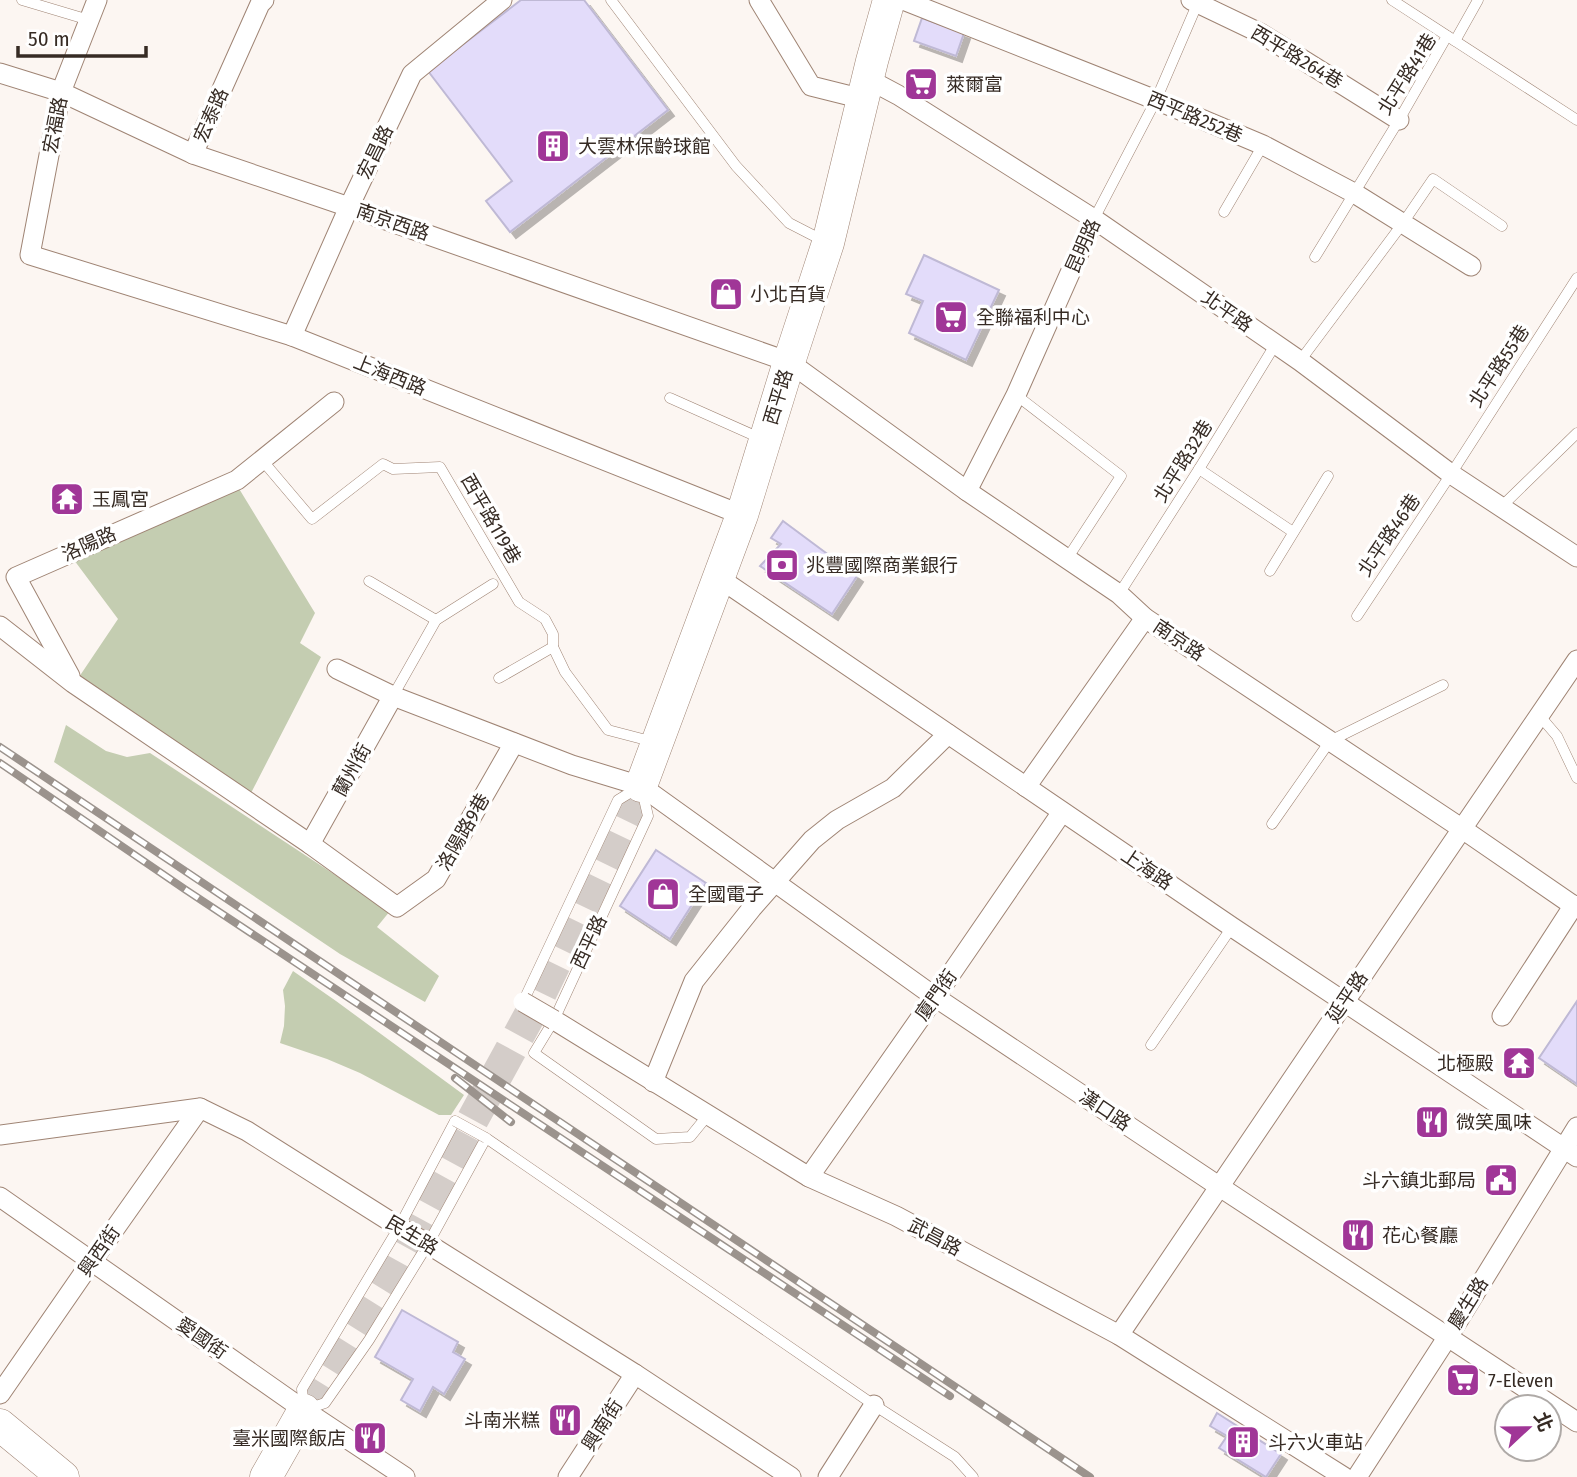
<svg xmlns="http://www.w3.org/2000/svg" width="1577" height="1477" font-family="'Fira Sans Condensed','Noto Sans TC',sans-serif">
  <defs>
    <filter id="shadow"><feDropShadow dx="6" dy="6" stdDeviation="0" flood-color="#0004"/></filter>
  </defs>
  <rect width="100%" height="100%" fill="#fcf6f2"/>
  <g fill="#c4cdb1">
    <path d="M 238,487 L 315,613 L 300,643 L 321,657 L 251,793 L 79,677 L 118,619 L 74,560 Z"/>
    <path d="M 66,725 L 106,751 L 127,757 L 150,753 L 390,911 L 377,927 L 439,976 L 425,1002 L 340,954 L 54,762 Z"/>
    <path d="M 293,971 L 336,1001 L 464,1095 L 451,1115 L 439,1115 L 360,1073 L 327,1059 L 280,1043 L 284,1026 L 285,1006 L 283,990 Z"/>
  </g>
  <g fill="#e3dcfa" stroke="#bfb9d5" stroke-width="2" filter="url(#shadow)">
    <path d="M 521,0 L 584,0 L 668,110 L 510,232 L 486,201 L 512,181 L 428,71 Z"/>
    <path d="M 922,18 L 964,33 L 956,56 L 914,41 Z"/>
    <path d="M 924,255 L 999,290 L 966,360 L 909,333 L 923,301 L 906,294 Z"/>
    <path d="M 783,521 L 857,576 L 832,614 L 760,566 L 781,544 L 771,538 Z"/>
    <path d="M 656,850 L 706,883 L 670,939 L 620,906 Z"/>
    <path d="M 1577,1001 L 1577,1084 L 1539,1058 Z"/>
    <path d="M 402,1310 L 458,1342 L 453,1352 L 465,1359 L 444,1394 L 433,1387 L 420,1411 L 401,1400 L 413,1379 L 375,1357 Z"/>
    <path d="M 1217,1413 L 1281,1454 L 1266,1477 L 1219,1448 L 1227,1436 L 1210,1426 Z"/>
  </g>
  <g fill="none" stroke-linecap="round" stroke-linejoin="round">
    <path stroke="#d4cdc9" stroke-width="32" stroke-dasharray="32 16" stroke-linecap="butt" d="M 304,1410 L 384,1282 L 533,1009 L 641,786"/>
    <g stroke="#9f8474" stroke-width="11">
      <g id="service">
        <path d="M 22,0 L 89,20"/>
        <path d="M 611,0 L 736,166 L 789,223 L 824,241"/>
        <path d="M 1392,0 L 1577,120"/>
        <path d="M 1455,41 L 1478,0"/>
        <path d="M 1224,212 L 1263,145"/>
        <path d="M 1094,219 L 1156,100 L 1199,0"/>
        <path d="M 1315,257 L 1399,120 L 1447,36"/>
        <path d="M 1300,361 L 1403,223 L 1433,179 L 1502,226"/>
        <path d="M 1016,395 L 1121,476 L 1067,559"/>
        <path d="M 670,398 L 762,439"/>
        <path d="M 262,460 L 312,519 L 383,464 L 393,469 L 440,467 L 519,602 L 545,619 L 553,634 L 553,647 L 565,672 L 608,730 L 654,742"/>
        <path d="M 1199,469 L 1293,532"/>
        <path d="M 1501,507 L 1577,433"/>
        <path d="M 1270,571 L 1328,476"/>
        <path d="M 369,581 L 436,620"/>
        <path d="M 1119,594 L 1199,469 L 1275,345"/>
        <path d="M 1357,616 L 1451,474 L 1577,278"/>
        <path d="M 499,678 L 553,647"/>
        <path d="M 393,696 L 436,620 L 493,584"/>
        <path d="M 1539,715 L 1557,736 L 1577,778"/>
        <path d="M 1272,824 L 1330,741 L 1443,685"/>
        <path d="M 523,1002 L 618,800 L 641,786 L 648,816 L 554,1020 L 534,1053 L 656,1139 L 690,1137 L 708,1115"/>
        <path d="M 1151,1045 L 1232,927"/>
        <path d="M 455,1121 L 399,1227 L 302,1389 L 304,1410 L 325,1403 L 369,1340 L 428,1244 L 486,1138 L 874,1405 L 955,1457 L 973,1477"/>
      </g>
    </g>
    <g stroke="#9f8474" stroke-width="21">
      <g id="minor">
        <path d="M 97,0 L 61,92 L 30,255 L 292,336 L 742,515"/>
        <path d="M 759,0 L 811,86 L 863,99"/>
        <path d="M 903,0 L 1156,100 L 1263,145 L 1354,193 L 1471,266"/>
        <path d="M 1191,0 L 1260,33 L 1399,120"/>
        <path d="M 0,73 L 61,92 L 193,154 L 349,207 L 789,362 L 967,491 L 1119,594 L 1145,618 L 1461,828 L 1577,908"/>
        <path d="M 868,79 L 898,95 L 1094,219 L 1300,361 L 1451,474 L 1577,557"/>
        <path d="M 193,154 L 260,4 L 264,0"/>
        <path d="M 292,336 L 349,207 L 412,74 L 502,0"/>
        <path d="M 967,491 L 1016,395 L 1094,219"/>
        <path d="M 719,578 L 1232,927 L 1577,1157"/>
        <path d="M 0,626 L 73,683 L 310,844 L 397,907 L 436,879 L 514,743"/>
        <path d="M 337,669 L 393,696 L 572,765 L 641,786 L 935,997 L 1220,1187 L 1577,1422"/>
        <path d="M 70,676 L 16,577 L 237,480 L 334,402"/>
        <path d="M 1026,787 L 1145,618"/>
        <path d="M 310,844 L 393,696"/>
        <path d="M 1502,1016 L 1574,905"/>
        <path d="M 554,1020 L 809,1177 L 896,1216 L 1119,1335 L 1344,1477"/>
        <path d="M 653,1082 L 694,981 L 752,908 L 812,840 L 837,820 L 893,788 L 948,734"/>
        <path d="M 0,1135 L 200,1108 L 247,1131 L 399,1227"/>
        <path d="M 809,1177 L 935,997 L 1062,812"/>
        <path d="M 0,1197 L 304,1410 L 405,1477"/>
        <path d="M 428,1244 L 635,1374 L 791,1477"/>
        <path d="M 1119,1335 C 1272,1111 1423,884 1577,660"/>
        <path d="M 0,1394 L 92,1261 L 200,1108"/>
        <path d="M 568,1477 L 635,1374"/>
        <path d="M 828,1477 L 874,1405"/>
        <path d="M 1357,1477 L 1456,1324 L 1577,1127"/>
      </g>
    </g>
    <g stroke="#9f8474" stroke-width="33">
      <g id="primary">
        <path d="M 641,786 L 742,515 L 789,362 L 828,243 L 872,61 L 889,0"/>
        <path d="M 0,1425 L 63,1477"/>
        <path d="M 266,1477 L 304,1410"/>
      </g>
    </g>
    <use href="#service" stroke="#fff" stroke-width="10"/>
    <use href="#minor" stroke="#fff" stroke-width="19"/>
    <use href="#primary" stroke="#fff" stroke-width="32"/>
    <g stroke="#9b938d" stroke-width="8">
      <g id="rail">
        <path d="M 0,747 L 1090,1477"/>
        <path d="M 0,763 L 186,890 L 950,1396"/>
        <path d="M 455,1078 L 511,1122"/>
      </g>
    </g>
    <use href="#rail" stroke="#fff" stroke-width="5" stroke-dasharray="16" stroke-linecap="butt"/>
    <g stroke="#9f8474" stroke-width="11" stroke-linecap="butt">
      <path id="service-bridge" d="M 455,1121 L 486,1138"/>
    </g>
    <g stroke="#9f8474" stroke-width="21" stroke-linecap="butt">
      <g id="minor-bridge">
        <path d="M 523,1002 L 554,1020"/>
        <path d="M 399,1227 L 428,1244"/>
      </g>
    </g>
    <use href="#service-bridge" stroke="#fff" stroke-width="10"/>
    <use href="#minor-bridge" stroke="#fff" stroke-width="19"/>
  </g>
  <defs>
    <g id="supermarket-square" transform="scale(1.75)"><rect x="-9" y="-9" width="18" height="18" rx="4" fill="#a03697" stroke="#fff"/><path d="M-6-5.5h2.5l.6 2H6L4.5 2H-2.5L-4.4-4H-6ZM-1.5 3.2a1.3 1.3 0 1 0 .1 0ZM3 3.2a1.3 1.3 0 1 0 .1 0Z" fill="#fff"/></g>
    <g id="building-square" transform="scale(1.75)"><rect x="-9" y="-9" width="18" height="18" rx="4" fill="#a03697" stroke="#fff"/><path d="M-4-6H4V6H1V3H-1V6H-4ZM-2.5-4.3h1.7v1.8h-1.7ZM.8-4.3h1.7v1.8H.8ZM-2.5-1h1.7V.8h-1.7ZM.8-1h1.7V.8H.8Z" fill="#fff"/></g>
    <g id="shop-square" transform="scale(1.75)"><rect x="-9" y="-9" width="18" height="18" rx="4" fill="#a03697" stroke="#fff"/><path d="M-5-2.5h2.3a2.7 3.5 0 0 1 5.4 0H5L5.5 6h-11ZM-1.5-2.5h3a1.5 2.3 0 0 0-3 0Z" fill="#fff"/></g>
    <g id="temple-square" transform="scale(1.75)"><rect x="-9" y="-9" width="18" height="18" rx="4" fill="#a03697" stroke="#fff"/><path d="M0-6L5-2H3V0L6.5 2.5H4V6H1.5V3h-3V6H-4V2.5H-6.5L-3 0V-2H-5Z" fill="#fff"/></g>
    <g id="bank-square" transform="scale(1.75)"><rect x="-9" y="-9" width="18" height="18" rx="4" fill="#a03697" stroke="#fff"/><path d="M-6-4H6V4H-6ZM0-2.3a2.3 2.3 0 1 0 0 4.6a2.3 2.3 0 1 0 0-4.6Z" fill="#fff"/></g>
    <g id="restaurant-square" transform="scale(1.75)"><rect x="-9" y="-9" width="18" height="18" rx="4" fill="#a03697" stroke="#fff"/><path d="M-5-6h1v4h1v-4h1v4h1v-4h1v5L-1.5 .5V6h-2V.5L-5-1ZM5-6V6H3V1.5H1.5Q1.5-4 5-6Z" fill="#fff"/></g>
    <g id="civic-square" transform="scale(1.75)"><rect x="-9" y="-9" width="18" height="18" rx="4" fill="#a03697" stroke="#fff"/><path d="M-.6-6.5H3V-4.5H.6V-3L4-1V1h2V6H-6V1h2V-1L-.6-3ZM-1.2 2.5V6h2.4V2.5Z" fill="#fff"/></g>
  </defs>
  <g fill-rule="evenodd">
    <use href="#supermarket-square" x="921" y="84"/>
    <use href="#building-square" x="553" y="146"/>
    <use href="#shop-square" x="726" y="294"/>
    <use href="#supermarket-square" x="951" y="317"/>
    <use href="#temple-square" x="67" y="499"/>
    <use href="#bank-square" x="782" y="565"/>
    <use href="#shop-square" x="663" y="894"/>
    <use href="#temple-square" x="1519" y="1063"/>
    <use href="#restaurant-square" x="1432" y="1122"/>
    <use href="#civic-square" x="1501" y="1180"/>
    <use href="#restaurant-square" x="1358" y="1235"/>
    <use href="#supermarket-square" x="1463" y="1380"/>
    <use href="#restaurant-square" x="565" y="1420"/>
    <use href="#restaurant-square" x="370" y="1438"/>
    <use href="#building-square" x="1243" y="1442"/>
  </g>
  <g text-anchor="middle" dominant-baseline="central" stroke-width="7" stroke-linejoin="round" paint-order="stroke">
    <g font-size="19" fill="#362b24" stroke="#fff">
      <text transform="translate(1297 57) rotate(31)">西平路264巷</text>
      <text transform="translate(1407 74) rotate(-58)">北平路41巷</text>
      <text transform="translate(211 115) rotate(-66)">宏泰路</text>
      <text transform="translate(1195 117) rotate(23)">西平路252巷</text>
      <text transform="translate(55 125) rotate(-79)">宏福路</text>
      <text transform="translate(375 152) rotate(-64)">宏昌路</text>
      <text transform="translate(393 222) rotate(19)">南京西路</text>
      <text transform="translate(1083 246) rotate(-66)">昆明路</text>
      <text transform="translate(1227 311) rotate(35)">北平路</text>
      <text transform="translate(1499 366) rotate(-57)">北平路55巷</text>
      <text transform="translate(390 375) rotate(22)">上海西路</text>
      <text transform="translate(778 397) rotate(-73)">西平路</text>
      <text transform="translate(1183 461) rotate(-58)">北平路32巷</text>
      <text transform="translate(491 519) rotate(60)">西平路119巷</text>
      <text transform="translate(1389 535) rotate(-56)">北平路46巷</text>
      <text transform="translate(89 544) rotate(-24)">洛陽路</text>
      <text transform="translate(1179 640) rotate(34)">南京路</text>
      <text transform="translate(352 770) rotate(-61)">蘭州街</text>
      <text transform="translate(463 832) rotate(-60)">洛陽路9巷</text>
      <text transform="translate(1147 869) rotate(34)">上海路</text>
      <text transform="translate(589 942) rotate(-65)">西平路</text>
      <text transform="translate(936 995) rotate(-55)">廈門街</text>
      <text transform="translate(1347 997) rotate(-56)">延平路</text>
      <text transform="translate(1105 1110) rotate(34)">漢口路</text>
      <text transform="translate(412 1235) rotate(31)">民生路</text>
      <text transform="translate(935 1237) rotate(28)">武昌路</text>
      <text transform="translate(99 1251) rotate(-55)">興西街</text>
      <text transform="translate(1468 1303) rotate(-58)">慶生路</text>
      <text transform="translate(202 1338) rotate(35)">愛國街</text>
      <text transform="translate(602 1425) rotate(-57)">興南街</text>
    </g>
    <g font-size="19" fill="#362b24" stroke="#fff" text-anchor="start">
      <text x="946" y="84">萊爾富</text>
      <text x="578" y="146">大雲林保齡球館</text>
      <text x="750" y="294">小北百貨</text>
      <text x="976" y="317">全聯福利中心</text>
      <text x="92" y="499">玉鳳宮</text>
      <text x="806" y="565">兆豐國際商業銀行</text>
      <text x="688" y="894">全國電子</text>
      <text x="1494" y="1063" text-anchor="end">北極殿</text>
      <text x="1456" y="1122">微笑風味</text>
      <text x="1476" y="1180" text-anchor="end">斗六鎮北郵局</text>
      <text x="1382" y="1235">花心餐廳</text>
      <text x="1488" y="1380">7-Eleven</text>
      <text x="540" y="1420" text-anchor="end">斗南米糕</text>
      <text x="346" y="1438" text-anchor="end">臺米國際飯店</text>
      <text x="1268" y="1442">斗六火車站</text>
    </g>
  </g>
  <g transform="translate(1528 1428) rotate(68)"><circle r="33" fill="#ffffff" stroke="#afaaa7" stroke-width="2"/>
  <path d="M0-5L12 26L0 18L-12 26Z" fill="#a03697"/>
  <text y="-10" font-size="19" font-weight="bold" text-anchor="middle" fill="#362b24">北</text>
  </g>
  <path d="M18 46v10h128v-10" fill="none" stroke="#362b24" stroke-width="3.5"/>
  <text x="28" y="46" font-size="21" fill="#362b24" stroke="#ffffff" stroke-width="5" paint-order="stroke">50 m</text>
</svg>
